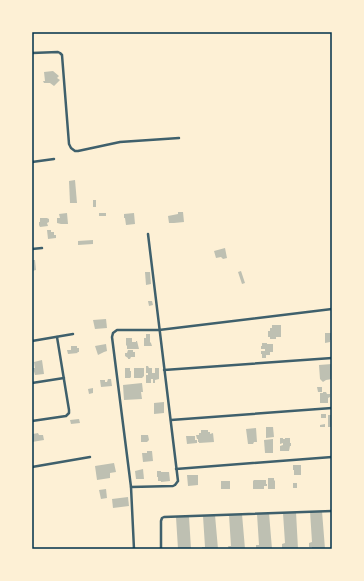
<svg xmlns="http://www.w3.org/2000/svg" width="364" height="581" font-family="Karla,sans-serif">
  <rect width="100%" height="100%" fill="#fdf0d5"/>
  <g fill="#bec0b2">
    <path d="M 53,71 L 59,76 L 57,78 L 60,80 L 54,86 L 50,83 L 44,83 L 43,81 L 45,81 L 44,72 Z"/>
    <path d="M 75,180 L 77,203 L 70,203 L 69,181 Z"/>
    <rect x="93" y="200" width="3" height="7"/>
    <path d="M 178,212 L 183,212 L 184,222 L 174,223 L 169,223 L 168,216 L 178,214 Z"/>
    <path d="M 67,213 L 68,224 L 61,224 L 57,223 L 57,218 L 60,218 L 59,214 Z"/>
    <rect x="99" y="213" width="7" height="3"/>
    <path d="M 134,213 L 135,224 L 126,225 L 125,218 L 124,218 L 124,214 Z"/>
    <path d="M 40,218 L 47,218 L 49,219 L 49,222 L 47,223 L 48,226 L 40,227 L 39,225 L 39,222 L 40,222 Z"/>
    <path d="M 47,230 L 51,230 L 51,232 L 54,232 L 54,235 L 56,235 L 56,238 L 48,239 Z"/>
    <path d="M 93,240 L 93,244 L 78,245 L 78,241 Z"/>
    <path d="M 225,248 L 227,258 L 223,259 L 221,257 L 216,258 L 214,251 Z"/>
    <path d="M 32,260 L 35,260 L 36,270 L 32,271 Z"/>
    <path d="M 241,271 L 245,283 L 242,284 L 238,272 Z"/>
    <path d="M 145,272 L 150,272 L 151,284 L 146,285 Z"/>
    <path d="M 148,301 L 152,301 L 153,305 L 149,306 Z"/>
    <path d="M 106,319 L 107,328 L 95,329 L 93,320 Z"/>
    <path d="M 272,325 L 281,325 L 281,337 L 276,337 L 276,339 L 270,339 L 270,337 L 268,337 L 268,331 L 270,331 L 270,328 L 272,328 Z"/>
    <path d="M 325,333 L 332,333 L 332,340 L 330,340 L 330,342 L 325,343 Z"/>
    <path d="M 146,334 L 150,334 L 150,342 L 151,343 L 152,346 L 144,346 L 144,338 L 146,338 Z"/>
    <path d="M 126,338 L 132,338 L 132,342 L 136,342 L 136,341 L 137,341 L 139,349 L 127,349 L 127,346 L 126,345 Z"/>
    <path d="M 262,343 L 267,343 L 267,344 L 273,344 L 273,352 L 270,352 L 270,355 L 266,355 L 266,358 L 262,358 L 262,354 L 261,354 L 261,351 L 265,351 L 265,349 L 261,349 L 261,346 L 262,346 Z"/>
    <path d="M 106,344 L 107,351 L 104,352 L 98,355 L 95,346 Z"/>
    <path d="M 71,346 L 77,346 L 77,348 L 79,348 L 79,352 L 77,352 L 78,353 L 68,354 L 67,350 L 71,350 Z"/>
    <path d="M 128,350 L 133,350 L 133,352 L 135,352 L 135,357 L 131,357 L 130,359 L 128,359 L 128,358 L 125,356 L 125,353 L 127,353 Z"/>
    <path d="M 42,360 L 44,374 L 35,375 L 33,368 L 35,368 L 34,362 Z"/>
    <path d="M 332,364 L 332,379 L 326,380 L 323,382 L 320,379 L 319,365 Z"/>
    <path d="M 146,366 L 148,366 L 149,368 L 152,368 L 152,373 L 155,373 L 155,368 L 159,368 L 159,379 L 155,380 L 155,383 L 153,383 L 153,379 L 151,379 L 151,383 L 146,383 L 146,375 L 148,375 L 148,373 L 146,373 Z"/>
    <path d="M 125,368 L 130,368 L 130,371 L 131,371 L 131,377 L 130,378 L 125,378 Z"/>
    <path d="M 134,368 L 144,368 L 144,376 L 142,378 L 134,378 Z"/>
    <path d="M 108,379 L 111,379 L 112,386 L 101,387 L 100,380 L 105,380 L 105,382 L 107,382 Z"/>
    <path d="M 142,383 L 143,392 L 141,392 L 142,399 L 124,400 L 123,385 Z"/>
    <path d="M 317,387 L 322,387 L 322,392 L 318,392 Z"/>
    <path d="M 93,388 L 93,393 L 89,394 L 88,389 Z"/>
    <path d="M 323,392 L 326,392 L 327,394 L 330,394 L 330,397 L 328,398 L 328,403 L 320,403 L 320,393 L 323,393 Z"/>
    <path d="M 164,402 L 164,413 L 154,414 L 154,403 Z"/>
    <rect x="321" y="414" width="5" height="4"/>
    <rect x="328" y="415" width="4" height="12"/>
    <path d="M 79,419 L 80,423 L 71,424 L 70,420 Z"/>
    <path d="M 325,424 L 325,427 L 320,427 L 320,425 Z"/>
    <path d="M 266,427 L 273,427 L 274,437 L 266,438 Z"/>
    <path d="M 256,428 L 257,442 L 254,442 L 253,444 L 248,444 L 246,429 Z"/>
    <path d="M 201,430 L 208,430 L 208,432 L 210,432 L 210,434 L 213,433 L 214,442 L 199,443 L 199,442 L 198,442 L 198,439 L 197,439 L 196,435 L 199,435 L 199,433 L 201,433 Z"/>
    <path d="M 38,433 L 39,435 L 43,435 L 44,440 L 32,442 L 33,434 Z"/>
    <path d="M 141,435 L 148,435 L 149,440 L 147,442 L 141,442 Z"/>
    <path d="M 186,436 L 195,436 L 195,440 L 197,440 L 197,443 L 187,444 Z"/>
    <path d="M 280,438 L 283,438 L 283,439 L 285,439 L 285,438 L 290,438 L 290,443 L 291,443 L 291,446 L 290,446 L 289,451 L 280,451 L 280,446 L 283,445 L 283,443 L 280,444 Z"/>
    <path d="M 273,439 L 273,453 L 265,453 L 264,440 Z"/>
    <path d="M 147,451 L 152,451 L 153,461 L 143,462 L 142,453 L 147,453 Z"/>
    <path d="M 114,463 L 116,472 L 110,473 L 110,478 L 97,480 L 95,466 Z"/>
    <path d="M 293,465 L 301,465 L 301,475 L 294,475 L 294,470 L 293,470 Z"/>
    <path d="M 143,469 L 144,479 L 136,479 L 135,471 Z"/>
    <path d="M 157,471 L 161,471 L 161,472 L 169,472 L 170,481 L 161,482 L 161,481 L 158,481 L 158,477 L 157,477 Z"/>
    <path d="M 187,475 L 198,475 L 198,485 L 188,486 Z"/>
    <path d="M 268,478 L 274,478 L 274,480 L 275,481 L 275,489 L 268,489 Z"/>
    <path d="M 254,480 L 266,480 L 266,484 L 267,484 L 267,486 L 264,486 L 264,489 L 253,489 L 253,481 Z"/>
    <rect x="221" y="481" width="9" height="8"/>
    <rect x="293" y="483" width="4" height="5"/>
    <path d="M 106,489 L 107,498 L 101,499 L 99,490 Z"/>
    <path d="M 128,497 L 129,506 L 113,508 L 112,499 Z"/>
    <path d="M 310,511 L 322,511 L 325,549 L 312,549 L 312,547 L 309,547 L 309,543 L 312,542 Z"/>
    <path d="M 296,512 L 298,549 L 282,548 L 282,544 L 285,543 L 283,513 Z"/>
    <path d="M 269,513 L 272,549 L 256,549 L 256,545 L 259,545 L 257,514 Z"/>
    <path d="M 242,514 L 245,549 L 229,549 L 228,546 L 231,546 L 229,515 Z"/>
    <path d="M 215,515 L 218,549 L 202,549 L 202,547 L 205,547 L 203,516 Z"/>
    <path d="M 176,517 L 189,517 L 191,549 L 178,549 Z"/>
  </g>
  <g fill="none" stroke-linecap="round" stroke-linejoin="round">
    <g stroke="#3f606c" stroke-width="2.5">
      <path d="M 32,53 L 58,52 L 60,53 L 62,55 L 69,144 L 71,148 L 75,151 L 78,151 L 120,142 L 179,138"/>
      <path d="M 32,162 L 54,159"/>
      <path d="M 32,249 L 42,248"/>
      <path d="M 32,341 L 73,334"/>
      <path d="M 164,370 L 332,358"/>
      <path d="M 32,383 L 64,378"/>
      <path d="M 171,420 L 332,408"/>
      <path d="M 32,421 L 66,416 L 69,413 L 69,410 L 57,337"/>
      <path d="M 32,467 L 90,457"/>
      <path d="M 176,469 L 332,457"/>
      <path d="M 131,487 L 173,486 L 175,485 L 178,481 L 148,234"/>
      <path d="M 134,549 L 131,487 L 112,337 L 113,333 L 117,330 L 159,330 L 332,309"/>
      <path d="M 161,549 L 161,521 L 162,518 L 164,517 L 332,511"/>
    </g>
  </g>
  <rect width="364" height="581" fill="none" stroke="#fdf0d5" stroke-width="66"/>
  <rect x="33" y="33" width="298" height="515" fill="none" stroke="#003049" stroke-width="1.5"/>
</svg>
